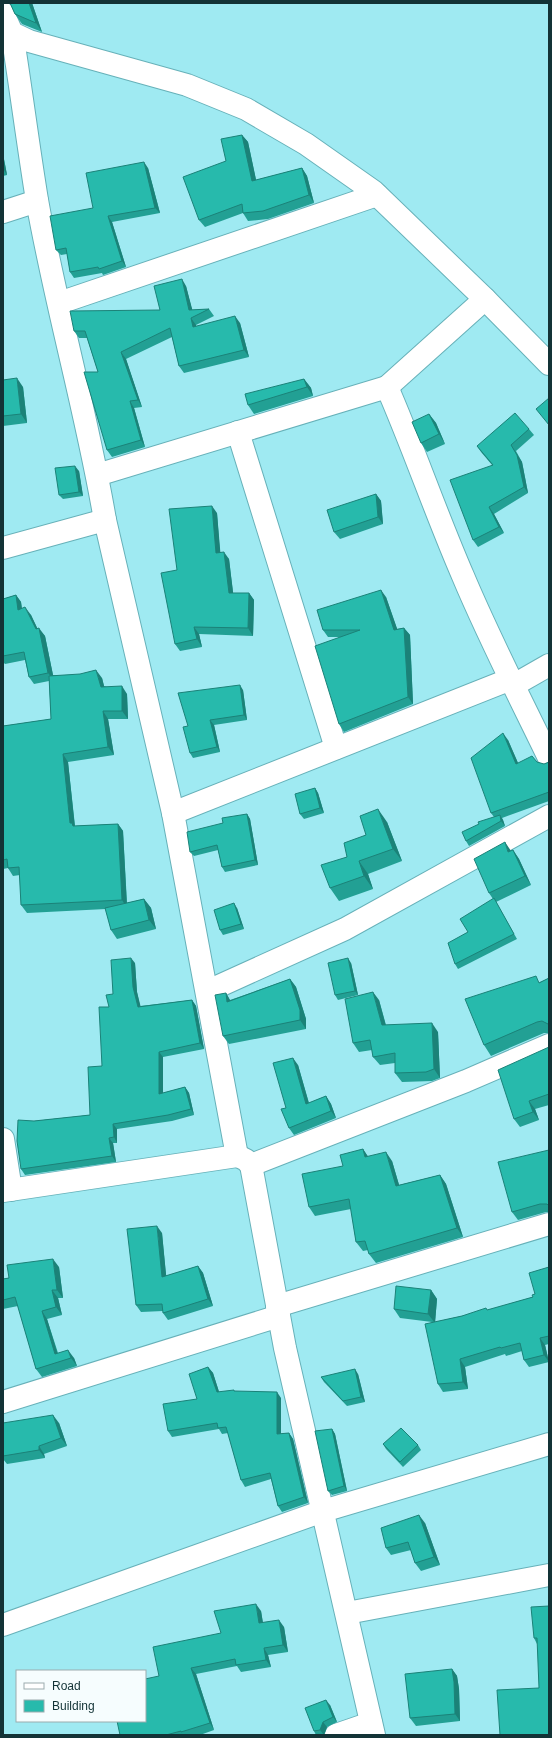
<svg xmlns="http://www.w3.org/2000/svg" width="552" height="1738" font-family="Helvetica,sans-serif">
  <rect width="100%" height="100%" fill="#9feaf2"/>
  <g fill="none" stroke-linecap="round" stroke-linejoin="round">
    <g stroke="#67b1b9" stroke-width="24">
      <g id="minor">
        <path d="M 3,13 L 12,33 L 29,41 L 187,85 L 246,109 L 306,144 L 373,191 L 485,299 L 549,364"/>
        <path d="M 3,212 L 37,201"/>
        <path d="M 59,303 L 377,195"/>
        <path d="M 387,387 L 485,299"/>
        <path d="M 238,432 L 336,748"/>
        <path d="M 97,475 L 387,387 C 414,449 436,514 463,576 C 489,638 520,698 549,758"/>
        <path d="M 3,548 L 105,520"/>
        <path d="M 514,685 L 549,665"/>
        <path d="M 173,813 L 511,679"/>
        <path d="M 208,991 L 345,929 L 549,816"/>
        <path d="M 3,1139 L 11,1190"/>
        <path d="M 240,1157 L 246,1160 L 251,1165 L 466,1081 L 549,1045"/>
        <path d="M 251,1165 L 285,1348 L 374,1735"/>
        <path d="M 3,1191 L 237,1156 L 173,813 L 105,520 C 87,413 56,308 37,200 C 28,145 21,89 12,33"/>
        <path d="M 277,1306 L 549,1224"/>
        <path d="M 3,1402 L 279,1316"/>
        <path d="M 347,1613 L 549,1575"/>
        <path d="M 3,1625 L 323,1511 L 549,1444"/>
        <path d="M 336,1735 L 371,1723"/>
      </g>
    </g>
    <use href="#minor" stroke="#fff" stroke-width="22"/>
  </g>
  <g fill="#22a094">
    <path d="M 10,3 L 32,3 L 42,32 L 22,24 L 15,14 Z"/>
    <path d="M 242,135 L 248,142 L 256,180 L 302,168 L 307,176 L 314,203 L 268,219 L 248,221 L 243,213 L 205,227 L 199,220 L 226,161 Z"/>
    <path d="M 3,154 L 7,175 L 3,176 Z"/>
    <path d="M 148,168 L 160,213 L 112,222 L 126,267 L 103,275 L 102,273 L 74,278 L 70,272 L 67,254 L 61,255 L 56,250 L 93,208 Z"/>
    <path d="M 186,286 L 192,310 L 209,309 L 214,316 L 196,325 L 196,326 L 240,323 L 249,357 L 184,373 L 179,366 L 172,337 L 126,359 L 142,407 L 134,408 L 145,447 L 112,457 L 107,450 L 98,372 L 87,338 L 79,338 L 74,331 L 160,310 Z"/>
    <path d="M 304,379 L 311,388 L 313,396 L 254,414 L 248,405 Z"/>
    <path d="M 3,380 L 23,387 L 27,423 L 3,426 Z"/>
    <path d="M 429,414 L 436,423 L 445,444 L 427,452 L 421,443 Z"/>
    <path d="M 529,429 L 534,435 L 516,451 L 522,462 L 528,493 L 494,514 L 504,533 L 478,547 L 473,540 L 492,465 L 481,452 L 477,446 Z"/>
    <path d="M 79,471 L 83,496 L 63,499 L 59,495 Z"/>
    <path d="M 376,494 L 381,501 L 383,524 L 340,539 L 334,532 Z"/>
    <path d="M 217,513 L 220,553 L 229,559 L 233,593 L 249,593 L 254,600 L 253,636 L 199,634 L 202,647 L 180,651 L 175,644 L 177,570 Z"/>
    <path d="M 16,595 L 21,602 L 22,609 L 31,615 L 37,628 L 45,636 L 53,675 L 102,678 L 104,686 L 127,694 L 128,719 L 108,719 L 114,755 L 68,762 L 75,826 L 118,824 L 123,831 L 127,903 L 144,899 L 151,908 L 156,929 L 117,939 L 111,930 L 106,909 L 27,913 L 21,905 L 20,875 L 13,876 L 8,868 L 3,869 L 3,726 L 51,719 L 49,681 L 34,684 L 29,677 L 25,660 L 5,664 L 3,662 L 3,599 Z"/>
    <path d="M 386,597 L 397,629 L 404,628 L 410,635 L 413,704 L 344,732 L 339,724 L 340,637 L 328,637 L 323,630 Z"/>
    <path d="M 243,690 L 247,720 L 214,725 L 220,752 L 193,758 L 190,753 L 188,726 Z"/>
    <path d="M 508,740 L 518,763 L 537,762 L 544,764 L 549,762 L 549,801 L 502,818 L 503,820 L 505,826 L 469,846 L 466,841 L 494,817 L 491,813 Z"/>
    <path d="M 315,788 L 318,793 L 324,813 L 304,819 L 300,814 Z"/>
    <path d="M 247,814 L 250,819 L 258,865 L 225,872 L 222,867 L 218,850 L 194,856 L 190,852 L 223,823 Z"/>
    <path d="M 387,822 L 402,861 L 368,874 L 373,889 L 339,901 L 330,888 L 347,857 L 366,835 Z"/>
    <path d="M 513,850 L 519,859 L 531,885 L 496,902 L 517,939 L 458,969 L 455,964 L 493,899 L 489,893 L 511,851 Z"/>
    <path d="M 237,908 L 244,929 L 223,935 L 220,930 Z"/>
    <path d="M 135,963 L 137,992 L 140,1006 L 192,1000 L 196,1006 L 204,1049 L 163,1057 L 163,1093 L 185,1087 L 189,1093 L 194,1115 L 172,1121 L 117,1129 L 117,1143 L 113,1143 L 116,1162 L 25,1175 L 21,1169 L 34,1121 L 90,1115 L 102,1066 L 109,1007 L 113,994 Z"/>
    <path d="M 351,963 L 358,995 L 338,1000 L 335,995 Z"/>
    <path d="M 549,978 L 549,1033 L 544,1033 L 491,1056 L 484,1045 L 540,982 Z"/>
    <path d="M 290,979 L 296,987 L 306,1019 L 306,1029 L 229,1044 L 223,1036 L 226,993 L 230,1000 Z"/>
    <path d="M 379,1000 L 386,1025 L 438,1032 L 440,1078 L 432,1081 L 402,1082 L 395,1073 L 395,1063 L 380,1065 L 373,1057 L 372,1050 L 359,1052 L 353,1043 Z"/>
    <path d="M 549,1047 L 549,1105 L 535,1109 L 539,1120 L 520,1127 L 514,1119 Z"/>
    <path d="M 298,1065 L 309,1103 L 326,1096 L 331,1104 L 336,1118 L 294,1135 L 289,1128 L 286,1108 Z"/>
    <path d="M 363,1149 L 368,1157 L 392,1161 L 399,1185 L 440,1175 L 446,1184 L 463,1237 L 376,1263 L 369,1254 L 368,1250 L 363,1251 L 356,1242 L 351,1209 L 315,1216 L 309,1207 L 343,1166 Z"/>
    <path d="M 549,1150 L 549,1212 L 546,1212 L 518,1220 L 512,1212 Z"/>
    <path d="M 162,1233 L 166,1276 L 198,1266 L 203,1273 L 213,1306 L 168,1320 L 163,1313 L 163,1311 L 141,1312 L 136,1305 Z"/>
    <path d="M 59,1267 L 63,1298 L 58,1298 L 62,1315 L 47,1319 L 58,1353 L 74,1358 L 77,1366 L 42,1377 L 36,1369 L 18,1306 L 3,1309 L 3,1279 Z"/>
    <path d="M 549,1267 L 549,1344 L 545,1345 L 549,1362 L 529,1367 L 524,1360 L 522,1351 L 506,1356 L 505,1354 L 465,1367 L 468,1389 L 443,1392 L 438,1384 L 432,1322 L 400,1318 L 394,1309 L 431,1290 L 437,1299 L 435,1322 L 488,1310 L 533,1297 L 535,1294 Z"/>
    <path d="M 208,1367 L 213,1373 L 219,1392 L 234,1391 L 281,1398 L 281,1434 L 289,1433 L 293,1439 L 308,1503 L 282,1512 L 278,1506 L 271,1479 L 245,1487 L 241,1480 L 228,1433 L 222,1434 L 219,1429 L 172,1437 L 168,1431 L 197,1399 Z"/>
    <path d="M 358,1374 L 365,1402 L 347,1406 L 324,1382 L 321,1377 Z"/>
    <path d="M 3,1423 L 59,1423 L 67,1446 L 44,1454 L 45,1458 L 7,1464 L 3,1459 Z"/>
    <path d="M 332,1429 L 335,1434 L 347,1491 L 332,1495 L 328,1491 Z"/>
    <path d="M 383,1444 L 418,1445 L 421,1450 L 403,1467 L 386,1449 Z"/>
    <path d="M 425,1523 L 440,1565 L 421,1571 L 415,1563 L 411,1550 L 391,1555 L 386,1548 Z"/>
    <path d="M 549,1606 L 537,1644 L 534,1638 Z"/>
    <path d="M 261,1611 L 263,1623 L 284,1627 L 288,1652 L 268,1655 L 271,1667 L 241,1672 L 237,1666 L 196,1674 L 214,1730 L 200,1735 L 120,1735 L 159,1676 L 221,1633 Z"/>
    <path d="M 452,1669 L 457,1676 L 459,1689 L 460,1721 L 416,1726 L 410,1718 Z"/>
    <path d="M 330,1705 L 337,1722 L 327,1727 L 324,1735 L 316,1735 L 314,1731 Z"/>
  </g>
  <g fill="#1b8278">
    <path d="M 29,3 L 32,3 L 42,32 L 36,23 Z"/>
    <path d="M 242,135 L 248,142 L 258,189 L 252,181 Z"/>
    <path d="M 3,154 L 7,175 L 4,170 L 3,166 Z"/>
    <path d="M 144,162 L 148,168 L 160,213 L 155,208 Z"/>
    <path d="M 302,168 L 307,176 L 314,203 L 309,195 Z"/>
    <path d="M 108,216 L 112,222 L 126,267 L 122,261 Z"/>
    <path d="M 182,279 L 186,286 L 194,316 L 189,310 Z"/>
    <path d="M 235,316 L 240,323 L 249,357 L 244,350 Z"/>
    <path d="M 191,318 L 196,325 L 198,333 L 193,327 Z"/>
    <path d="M 121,352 L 126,359 L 142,407 L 138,400 Z"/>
    <path d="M 17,378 L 23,387 L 27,423 L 21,414 Z"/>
    <path d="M 304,379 L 311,388 L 313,396 L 307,387 Z"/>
    <path d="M 130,401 L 134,408 L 145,447 L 141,440 Z"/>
    <path d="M 429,414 L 436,423 L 445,444 L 439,434 Z"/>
    <path d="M 511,445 L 522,462 L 528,493 L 524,487 Z"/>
    <path d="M 75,466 L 79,471 L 83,496 L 79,492 Z"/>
    <path d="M 376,494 L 381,501 L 383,524 L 378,517 Z"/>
    <path d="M 212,506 L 217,513 L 221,560 L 216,553 Z"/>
    <path d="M 489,507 L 494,514 L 504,533 L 499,527 Z"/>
    <path d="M 224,552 L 229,559 L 234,600 L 229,593 Z"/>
    <path d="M 381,590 L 386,597 L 400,637 L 394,630 Z"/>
    <path d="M 249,593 L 254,600 L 253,636 L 248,628 Z"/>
    <path d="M 16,595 L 21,602 L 23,618 L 18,610 Z"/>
    <path d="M 25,607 L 31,615 L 41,636 L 36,629 Z"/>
    <path d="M 194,627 L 199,634 L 202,647 L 197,639 Z"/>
    <path d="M 39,628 L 45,636 L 54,680 L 48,673 Z"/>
    <path d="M 404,628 L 410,635 L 413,704 L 408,697 Z"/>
    <path d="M 96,670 L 102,678 L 106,694 L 101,687 Z"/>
    <path d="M 240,685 L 243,690 L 247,720 L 244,715 Z"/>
    <path d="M 122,686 L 127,694 L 128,719 L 122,711 Z"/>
    <path d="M 103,711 L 108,719 L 114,755 L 108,747 Z"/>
    <path d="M 210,720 L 214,725 L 220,752 L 217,747 Z"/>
    <path d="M 503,733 L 508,740 L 521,770 L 516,764 Z"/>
    <path d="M 63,754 L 68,762 L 75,828 L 77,831 L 70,823 Z"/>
    <path d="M 315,788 L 318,793 L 324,813 L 320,808 Z"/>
    <path d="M 378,809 L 387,822 L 402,861 L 393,849 Z"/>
    <path d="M 247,814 L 250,819 L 258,865 L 255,860 Z"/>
    <path d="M 500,815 L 503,820 L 505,826 L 501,821 Z"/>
    <path d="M 118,824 L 123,831 L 127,908 L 122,900 Z"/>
    <path d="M 505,842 L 511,851 L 508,852 Z"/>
    <path d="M 513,850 L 519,859 L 531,885 L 525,876 Z"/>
    <path d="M 359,861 L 368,874 L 373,889 L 364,876 Z"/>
    <path d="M 144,899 L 151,908 L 156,929 L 149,920 Z"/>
    <path d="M 234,903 L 237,908 L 244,929 L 241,924 Z"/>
    <path d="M 131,958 L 135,963 L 137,992 L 142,1012 L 138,1007 L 133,987 Z"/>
    <path d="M 348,958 L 351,963 L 358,995 L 355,991 Z"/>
    <path d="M 290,979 L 296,987 L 306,1019 L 306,1029 L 300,1020 Z"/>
    <path d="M 373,992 L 379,1000 L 388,1034 L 382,1025 Z"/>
    <path d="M 226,993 L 231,1002 L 227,1002 Z"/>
    <path d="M 192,1000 L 196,1006 L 204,1049 L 200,1043 Z"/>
    <path d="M 432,1023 L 438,1032 L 440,1078 L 434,1069 Z"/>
    <path d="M 159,1052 L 163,1057 L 163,1099 L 159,1094 Z"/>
    <path d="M 293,1058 L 298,1065 L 311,1111 L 306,1104 Z"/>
    <path d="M 185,1087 L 189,1093 L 194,1115 L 191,1109 Z"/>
    <path d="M 326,1096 L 331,1104 L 336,1118 L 331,1111 Z"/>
    <path d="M 529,1101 L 535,1109 L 539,1120 L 533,1112 Z"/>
    <path d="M 113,1124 L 117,1129 L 117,1143 L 114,1137 Z"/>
    <path d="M 109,1138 L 113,1143 L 116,1162 L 112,1156 Z"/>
    <path d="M 363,1149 L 369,1158 L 365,1157 Z"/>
    <path d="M 386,1152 L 392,1161 L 402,1195 L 396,1186 Z"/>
    <path d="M 440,1175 L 446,1184 L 463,1237 L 457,1228 Z"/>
    <path d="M 157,1226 L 162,1233 L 167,1284 L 162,1277 Z"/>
    <path d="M 53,1259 L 59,1267 L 63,1298 L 57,1290 Z"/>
    <path d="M 198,1266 L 203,1273 L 213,1306 L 208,1299 Z"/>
    <path d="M 52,1290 L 58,1298 L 62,1315 L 56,1307 Z"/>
    <path d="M 431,1290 L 437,1299 L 435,1323 L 428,1314 Z"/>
    <path d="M 42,1311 L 47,1319 L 60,1362 L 55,1354 Z"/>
    <path d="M 540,1338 L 545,1345 L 549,1362 L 544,1355 Z"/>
    <path d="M 68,1350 L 74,1358 L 77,1366 L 71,1358 Z"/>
    <path d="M 460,1359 L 465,1367 L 468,1389 L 463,1382 Z"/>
    <path d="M 208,1367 L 213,1373 L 221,1398 L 217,1392 Z"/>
    <path d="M 355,1369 L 358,1374 L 365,1402 L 361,1397 Z"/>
    <path d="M 277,1392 L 281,1398 L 281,1440 L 277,1434 Z"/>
    <path d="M 53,1415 L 59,1423 L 67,1446 L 61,1438 Z"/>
    <path d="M 332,1429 L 335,1434 L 347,1491 L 344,1486 Z"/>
    <path d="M 289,1433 L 293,1439 L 308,1503 L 304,1497 Z"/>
    <path d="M 39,1446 L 44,1454 L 45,1458 L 39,1450 Z"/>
    <path d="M 419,1515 L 425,1523 L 440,1565 L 434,1557 Z"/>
    <path d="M 256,1604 L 261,1611 L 264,1630 L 259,1623 Z"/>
    <path d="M 279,1620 L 284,1627 L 288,1652 L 283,1645 Z"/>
    <path d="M 264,1648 L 268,1655 L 271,1667 L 266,1660 Z"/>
    <path d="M 191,1668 L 196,1674 L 214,1730 L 210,1723 Z"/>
    <path d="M 452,1669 L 457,1676 L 459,1689 L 460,1721 L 455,1714 Z"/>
    <path d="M 326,1700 L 330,1705 L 337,1722 L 333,1717 Z"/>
    <path d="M 323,1722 L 327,1727 L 324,1735 L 320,1730 Z"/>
  </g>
  <g fill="#27baac" stroke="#1b8278">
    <path d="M 10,3 L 29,3 L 36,23 L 15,14 Z"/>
    <path d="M 242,135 L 252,181 L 302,168 L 309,195 L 263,211 L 243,213 L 242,204 L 199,220 L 183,177 L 226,161 L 221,139 Z"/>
    <path d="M 144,162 L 155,208 L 108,216 L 122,261 L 99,269 L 98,267 L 70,272 L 66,248 L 56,250 L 50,216 L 93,208 L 86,173 Z"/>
    <path d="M 182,279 L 189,310 L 209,309 L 191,318 L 193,327 L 235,316 L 244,350 L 179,366 L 170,328 L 121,352 L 138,400 L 130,401 L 141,440 L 107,450 L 84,372 L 98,372 L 85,331 L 74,331 L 70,311 L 160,310 L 154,286 Z"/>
    <path d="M 17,378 L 21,414 L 3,416 L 3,380 Z"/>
    <path d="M 304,379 L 307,387 L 248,405 L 245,394 Z"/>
    <path d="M 549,398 L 549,425 L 536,409 Z"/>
    <path d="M 515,413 L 529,429 L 511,445 L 517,455 L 524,487 L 489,507 L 499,527 L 473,540 L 450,480 L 493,465 L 477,446 Z"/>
    <path d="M 429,414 L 439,434 L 421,443 L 412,422 Z"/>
    <path d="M 75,466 L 79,492 L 59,495 L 55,468 Z"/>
    <path d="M 376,494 L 378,517 L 334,532 L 327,510 Z"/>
    <path d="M 212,506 L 216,553 L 224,552 L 229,593 L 249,593 L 248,628 L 194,627 L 197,639 L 175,644 L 161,573 L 177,570 L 169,509 Z"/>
    <path d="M 381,590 L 394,630 L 404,628 L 408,697 L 339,724 L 315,646 L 360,630 L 323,630 L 317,610 Z"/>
    <path d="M 16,595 L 18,610 L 25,607 L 36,629 L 39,628 L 48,673 L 29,677 L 24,652 L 3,656 L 3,599 Z"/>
    <path d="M 96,670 L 101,687 L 122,686 L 122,711 L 103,711 L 108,747 L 63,754 L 70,823 L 72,823 L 73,826 L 118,824 L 122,900 L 21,905 L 19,867 L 8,868 L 7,859 L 3,860 L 3,726 L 51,719 L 49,676 L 80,674 Z"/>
    <path d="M 240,685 L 244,715 L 210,720 L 217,747 L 190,753 L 183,727 L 188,726 L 178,693 Z"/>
    <path d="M 503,733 L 516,764 L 532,756 L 537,762 L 544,764 L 549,762 L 549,792 L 491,813 L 471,758 Z"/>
    <path d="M 315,788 L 320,808 L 300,814 L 295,794 Z"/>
    <path d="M 378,809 L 393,849 L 359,861 L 364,876 L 330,888 L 321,865 L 347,857 L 344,843 L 366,835 L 360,816 Z"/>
    <path d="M 247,814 L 255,860 L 222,867 L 217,845 L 190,852 L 187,832 L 223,823 L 222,818 Z"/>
    <path d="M 500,815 L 501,821 L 466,841 L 462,832 L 479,824 L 478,822 Z"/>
    <path d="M 505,842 L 508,852 L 513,850 L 525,876 L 489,893 L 474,859 Z"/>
    <path d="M 494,898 L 514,934 L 455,964 L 448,943 L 468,932 L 460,919 Z"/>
    <path d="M 144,899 L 149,920 L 111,930 L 105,908 Z"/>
    <path d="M 234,903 L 241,924 L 220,930 L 214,910 Z"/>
    <path d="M 131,958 L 133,987 L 138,1007 L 192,1000 L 200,1043 L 159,1052 L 159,1094 L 185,1087 L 191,1109 L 168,1115 L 113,1124 L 114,1137 L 109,1138 L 112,1156 L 21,1169 L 17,1141 L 18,1120 L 34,1121 L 90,1115 L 88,1067 L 102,1066 L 99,1007 L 109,1007 L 106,995 L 113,994 L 111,960 Z"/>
    <path d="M 348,958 L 355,991 L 335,995 L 328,963 Z"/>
    <path d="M 536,976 L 539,983 L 549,978 L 549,1025 L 548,1024 L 542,1021 L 537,1022 L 484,1045 L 465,999 Z"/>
    <path d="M 290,979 L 300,1010 L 300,1020 L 223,1036 L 215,995 L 226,993 L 227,1002 Z"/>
    <path d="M 373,992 L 382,1025 L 432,1023 L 434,1069 L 426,1072 L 395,1073 L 395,1053 L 373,1057 L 370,1040 L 353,1043 L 345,999 Z"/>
    <path d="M 549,1047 L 549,1094 L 529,1101 L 533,1112 L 514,1119 L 498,1070 Z"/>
    <path d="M 293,1058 L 306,1104 L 326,1096 L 331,1111 L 289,1128 L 281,1109 L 286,1108 L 273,1063 Z"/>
    <path d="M 363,1149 L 365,1157 L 386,1152 L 396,1186 L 440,1175 L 457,1228 L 369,1254 L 365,1241 L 356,1242 L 349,1199 L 309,1207 L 302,1174 L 343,1166 L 340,1155 Z"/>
    <path d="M 549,1150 L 549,1206 L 547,1204 L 540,1204 L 512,1212 L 498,1162 Z"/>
    <path d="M 157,1226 L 162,1277 L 198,1266 L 208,1299 L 163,1313 L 162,1304 L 136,1305 L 127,1229 Z"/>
    <path d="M 53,1259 L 57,1290 L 52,1290 L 56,1307 L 42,1311 L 55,1354 L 68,1350 L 71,1358 L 36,1369 L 15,1297 L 3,1300 L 3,1279 L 9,1278 L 7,1265 Z"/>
    <path d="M 549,1267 L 549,1336 L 540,1338 L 544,1355 L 524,1360 L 520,1343 L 501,1348 L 500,1347 L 460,1359 L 463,1382 L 438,1384 L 425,1324 L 462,1316 L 486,1308 L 487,1310 L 533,1297 L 532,1295 L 535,1294 L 529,1273 Z"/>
    <path d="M 396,1286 L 431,1290 L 428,1314 L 394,1309 Z"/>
    <path d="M 208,1367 L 217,1392 L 234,1390 L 234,1391 L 277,1392 L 277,1434 L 289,1433 L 304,1497 L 278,1506 L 270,1473 L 241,1480 L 226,1427 L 218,1428 L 217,1423 L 168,1431 L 163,1404 L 197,1399 L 189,1374 Z"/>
    <path d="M 355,1369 L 361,1397 L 343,1401 L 321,1377 Z"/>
    <path d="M 53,1415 L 61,1438 L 39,1446 L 39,1450 L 3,1456 L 3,1423 Z"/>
    <path d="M 401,1428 L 418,1445 L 400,1462 L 383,1444 Z"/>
    <path d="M 332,1429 L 344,1486 L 328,1491 L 315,1431 Z"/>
    <path d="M 419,1515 L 434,1557 L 415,1563 L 408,1542 L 386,1548 L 381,1528 Z"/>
    <path d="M 256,1604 L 259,1623 L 279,1620 L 283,1645 L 264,1648 L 266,1660 L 236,1665 L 235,1659 L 191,1668 L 210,1723 L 181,1732 L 181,1731 L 166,1735 L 120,1735 L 117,1721 L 145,1721 L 145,1679 L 159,1676 L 153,1647 L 221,1633 L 214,1611 Z"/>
    <path d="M 549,1606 L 549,1735 L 500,1735 L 497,1690 L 539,1688 L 537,1638 L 534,1638 L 531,1607 Z"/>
    <path d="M 452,1669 L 454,1682 L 455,1714 L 410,1718 L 405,1674 Z"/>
    <path d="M 326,1700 L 333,1717 L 323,1722 L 320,1730 L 314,1731 L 305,1708 Z"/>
  </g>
  <rect width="552" height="1738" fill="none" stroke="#133336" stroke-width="8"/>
  <rect x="16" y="1670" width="130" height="52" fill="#f6fdfe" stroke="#9bacae"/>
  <rect x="24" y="1683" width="20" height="6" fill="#ffffff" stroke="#9bacae"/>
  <text x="52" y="1690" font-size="12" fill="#133336">Road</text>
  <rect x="24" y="1700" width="20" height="12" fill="#27baac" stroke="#9bacae"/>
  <text x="52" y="1710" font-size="12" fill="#133336">Building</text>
</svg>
